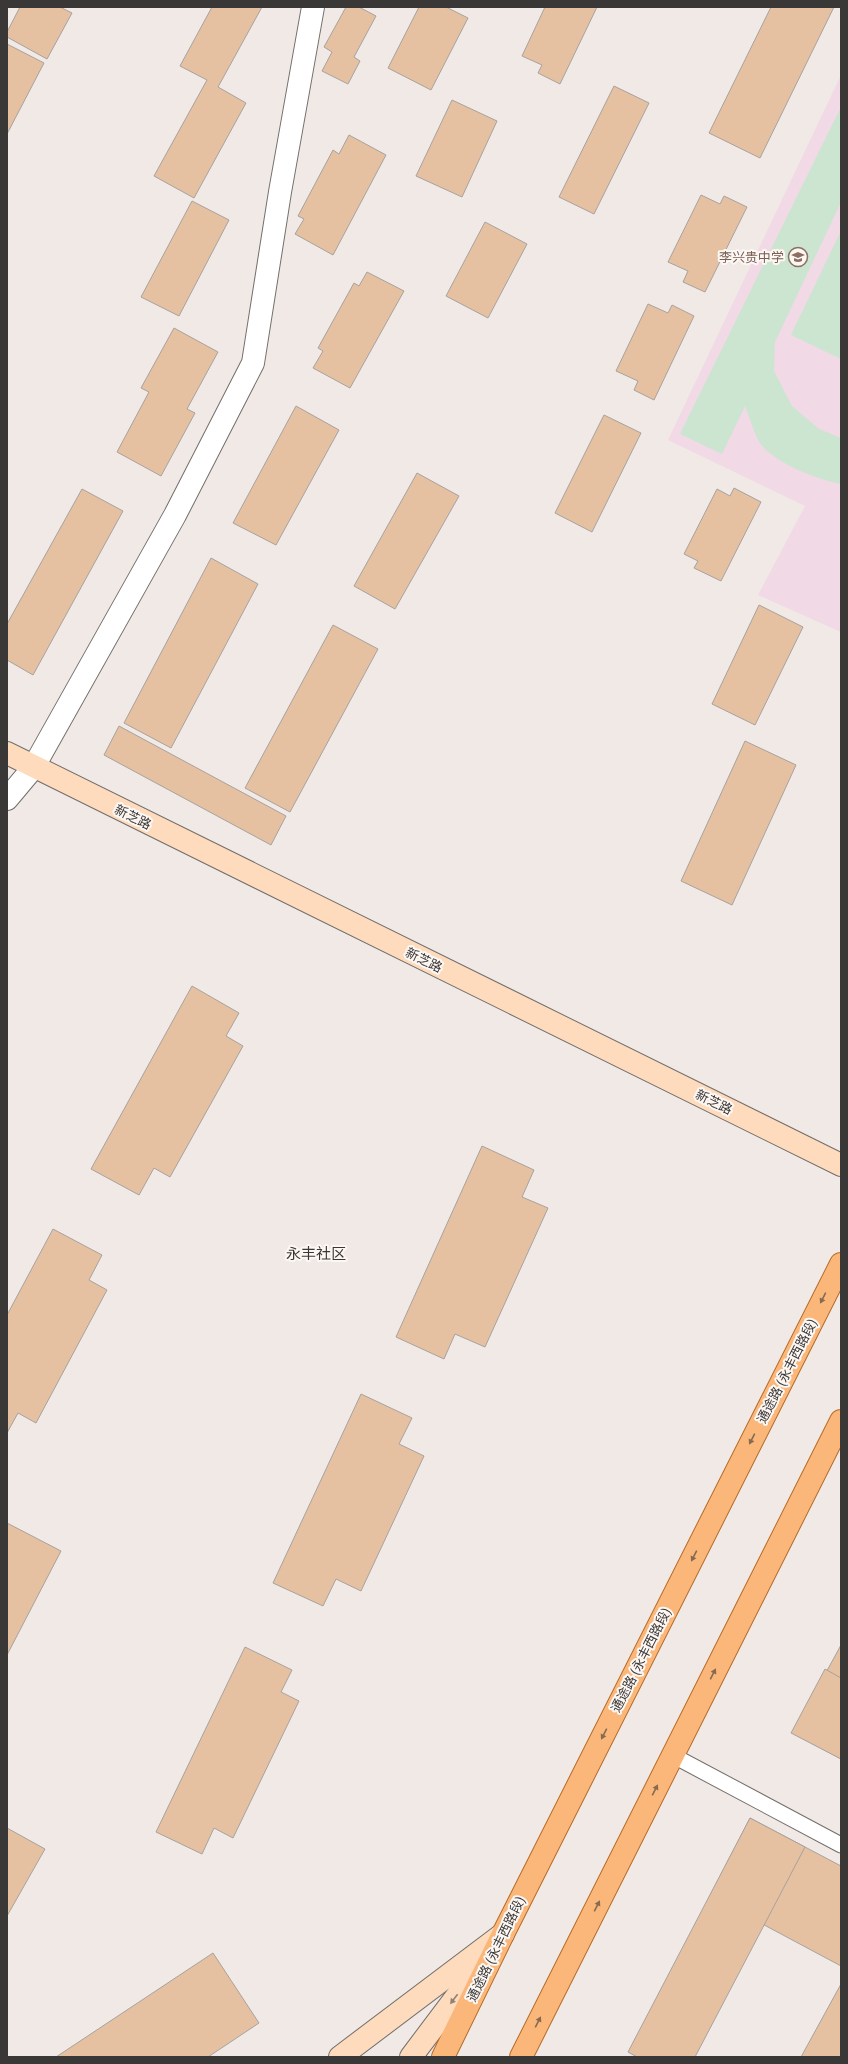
<svg xmlns="http://www.w3.org/2000/svg" width="848" height="2064" font-family="'Roboto Condensed','Noto Sans SC',sans-serif">
  <rect width="100%" height="100%" fill="#f0e9e6"/>
  <path fill="#f1d9e5" d="M 841,75 L 841,632 L 758,595 L 805,506 L 668,440 Z"/>
  <g fill="#cbe5d0">
    <path d="M 841,107 L 841,202 L 775,342 L 774,371 L 792,406 L 819,429 L 841,438 L 841,484 C 818,480 774,463 760,443 C 753,431 750,418 745,406 L 722,454 L 680,434 Z"/>
    <path d="M 841,231 L 841,359 L 791,335 Z"/>
  </g>
  <g fill="#e5c1a2" stroke="#a7a29e">
    <path d="M 20,7 L 60,7 L 72,13 L 47,59 L 7,37 L 7,32 Z"/>
    <path d="M 212,7 L 262,7 L 218,87 L 246,103 L 194,198 L 154,176 L 207,80 L 180,66 Z"/>
    <path d="M 346,7 L 359,7 L 376,16 L 354,57 L 360,61 L 348,84 L 322,71 L 332,52 L 324,47 Z"/>
    <path d="M 419,7 L 446,7 L 468,18 L 431,90 L 388,68 Z"/>
    <path d="M 545,7 L 597,7 L 560,84 L 538,73 L 542,65 L 522,56 Z"/>
    <path d="M 771,7 L 834,7 L 760,158 L 709,133 Z"/>
    <path d="M 7,44 L 44,63 L 7,134 Z"/>
    <path d="M 614,86 L 649,103 L 594,214 L 559,197 Z"/>
    <path d="M 452,100 L 497,121 L 462,197 L 416,176 Z"/>
    <path d="M 349,135 L 386,155 L 333,255 L 295,234 L 304,219 L 298,216 L 333,150 L 339,154 Z"/>
    <path d="M 701,195 L 720,204 L 724,196 L 747,207 L 705,292 L 683,282 L 688,271 L 668,262 Z"/>
    <path d="M 192,201 L 229,220 L 179,316 L 141,297 Z"/>
    <path d="M 485,222 L 527,244 L 488,318 L 446,296 Z"/>
    <path d="M 367,272 L 404,291 L 350,388 L 313,368 L 323,351 L 318,348 L 354,283 L 359,286 Z"/>
    <path d="M 648,304 L 668,313 L 672,305 L 694,316 L 654,400 L 634,390 L 638,381 L 616,371 Z"/>
    <path d="M 174,328 L 218,352 L 187,409 L 195,413 L 161,476 L 117,452 L 149,392 L 141,388 Z"/>
    <path d="M 296,406 L 339,430 L 276,545 L 233,523 Z"/>
    <path d="M 604,415 L 641,433 L 592,532 L 555,513 Z"/>
    <path d="M 417,473 L 459,496 L 395,609 L 354,586 Z"/>
    <path d="M 734,488 L 761,502 L 721,581 L 694,568 L 698,561 L 684,554 L 717,489 L 730,496 Z"/>
    <path d="M 82,489 L 123,511 L 33,675 L 7,660 L 7,624 Z"/>
    <path d="M 211,558 L 258,584 L 171,748 L 124,723 Z"/>
    <path d="M 759,605 L 803,627 L 755,725 L 712,704 Z"/>
    <path d="M 333,625 L 378,649 L 290,812 L 245,788 Z"/>
    <path d="M 119,726 L 286,816 L 271,845 L 104,755 Z"/>
    <path d="M 745,741 L 796,765 L 732,905 L 681,881 Z"/>
    <path d="M 192,986 L 239,1013 L 226,1036 L 243,1046 L 170,1177 L 154,1168 L 139,1195 L 91,1169 Z"/>
    <path d="M 482,1146 L 534,1170 L 522,1197 L 548,1208 L 485,1347 L 455,1334 L 444,1359 L 396,1337 Z"/>
    <path d="M 53,1229 L 102,1255 L 89,1280 L 107,1290 L 36,1423 L 18,1413 L 7,1433 L 7,1315 Z"/>
    <path d="M 361,1394 L 412,1418 L 399,1444 L 424,1456 L 361,1591 L 336,1579 L 323,1606 L 273,1583 Z"/>
    <path d="M 7,1523 L 61,1551 L 7,1655 Z"/>
    <path d="M 841,1645 L 841,1759 L 793,1733 Z"/>
    <path d="M 245,1647 L 292,1670 L 281,1692 L 299,1701 L 233,1838 L 214,1828 L 202,1854 L 156,1832 Z"/>
    <path d="M 825,1669 L 841,1678 L 841,1759 L 791,1733 Z"/>
    <path d="M 750,1818 L 841,1866 L 841,1966 L 710,1896 Z"/>
    <path d="M 750,1818 L 805,1847 L 695,2057 L 637,2057 L 628,2052 Z"/>
    <path d="M 7,1828 L 45,1849 L 7,1916 Z"/>
    <path d="M 213,1953 L 259,2023 L 208,2057 L 56,2057 Z"/>
    <path d="M 841,1984 L 841,2057 L 801,2057 Z"/>
  </g>
  <g fill="none" stroke-linecap="round" stroke-linejoin="round">
    <g stroke="#736e6b" stroke-width="17">
      <path id="lane" d="M 672,1755 L 841,1845"/>
    </g>
    <g stroke="#736e6b" stroke-width="24">
      <path id="street" d="M 7,799 L 33,768 L 175,515 L 253,363 L 280,192 L 313,7"/>
    </g>
    <g stroke="#736e6b" stroke-width="24">
      <g id="secondary">
        <path d="M 7,753 L 841,1165"/>
        <path d="M 340,2057 L 503,1934"/>
        <path d="M 411,2057 L 487,1956"/>
      </g>
    </g>
    <g stroke="#b66b28" stroke-width="24">
      <g id="primary">
        <path d="M 443,2057 L 503,1934 L 841,1264"/>
        <path d="M 521,2057 L 841,1421"/>
      </g>
    </g>
    <use href="#lane" stroke="#fff" stroke-width="15"/>
    <use href="#street" stroke="#fff" stroke-width="22"/>
    <use href="#secondary" stroke="#fddbbc" stroke-width="22"/>
    <use href="#primary" stroke="#fbb779" stroke-width="22"/>
  </g>
  <defs><path id="oneway-solid" d="M-6-.8H1V-3.2L6.5 0L1 3.2V.8H-6Z"/></defs>
  <g fill="#876b51">
    <use href="#oneway-solid" transform="translate(823 1298) rotate(117)"/>
    <use href="#oneway-solid" transform="translate(752 1439) rotate(117)"/>
    <use href="#oneway-solid" transform="translate(694 1556) rotate(117)"/>
    <use href="#oneway-solid" transform="translate(713 1674) rotate(-63)"/>
    <use href="#oneway-solid" transform="translate(604 1734) rotate(117)"/>
    <use href="#oneway-solid" transform="translate(655 1790) rotate(-63)"/>
    <use href="#oneway-solid" transform="translate(597 1906) rotate(-63)"/>
    <use href="#oneway-solid" transform="translate(538 2022) rotate(-63)"/>
  </g>
  <use fill="#928172" href="#oneway-solid" transform="translate(454 1999) rotate(127)"/>
  <defs>
    <g id="school-ring" transform="scale(1)"><circle r="9.5" fill="#fdf7f4" stroke="#8d6e63" stroke-width="1.5"/><path d="M0-5L7-2L0 1L-7-2ZM-4 1L0 2.5L4 1V4Q0 6-4 4Z" fill="#8d6e63"/></g>
  </defs>
  <g fill-rule="evenodd">
    <use href="#school-ring" x="798" y="257"/>
  </g>
  <g text-anchor="middle" dominant-baseline="central" stroke-width="4" stroke-linejoin="round" paint-order="stroke">
    <g font-size="13" fill="#785e54" stroke="#fdf7f4" text-anchor="end">
      <text x="784" y="257">李兴贵中学</text>
    </g>
    <g font-size="13" fill="#3a3836" stroke="#fdf7f4">
      <text transform="translate(133 817) rotate(26)">新芝路</text>
      <text transform="translate(424 960) rotate(26)">新芝路</text>
      <text transform="translate(714 1102) rotate(26)">新芝路</text>
      <text transform="translate(787 1371) rotate(-63)">通途路 (永丰西路段)</text>
      <text transform="translate(641 1660) rotate(-63)">通途路 (永丰西路段)</text>
      <text transform="translate(496 1949) rotate(-64)">通途路 (永丰西路段)</text>
    </g>
    <g font-size="15" fill="#3b3633" stroke="#fdf7f4">
      <text x="316" y="1254">永丰社区</text>
    </g>
  </g>
  <rect width="848" height="2064" fill="none" stroke="#3a3836" stroke-width="16"/>
</svg>
